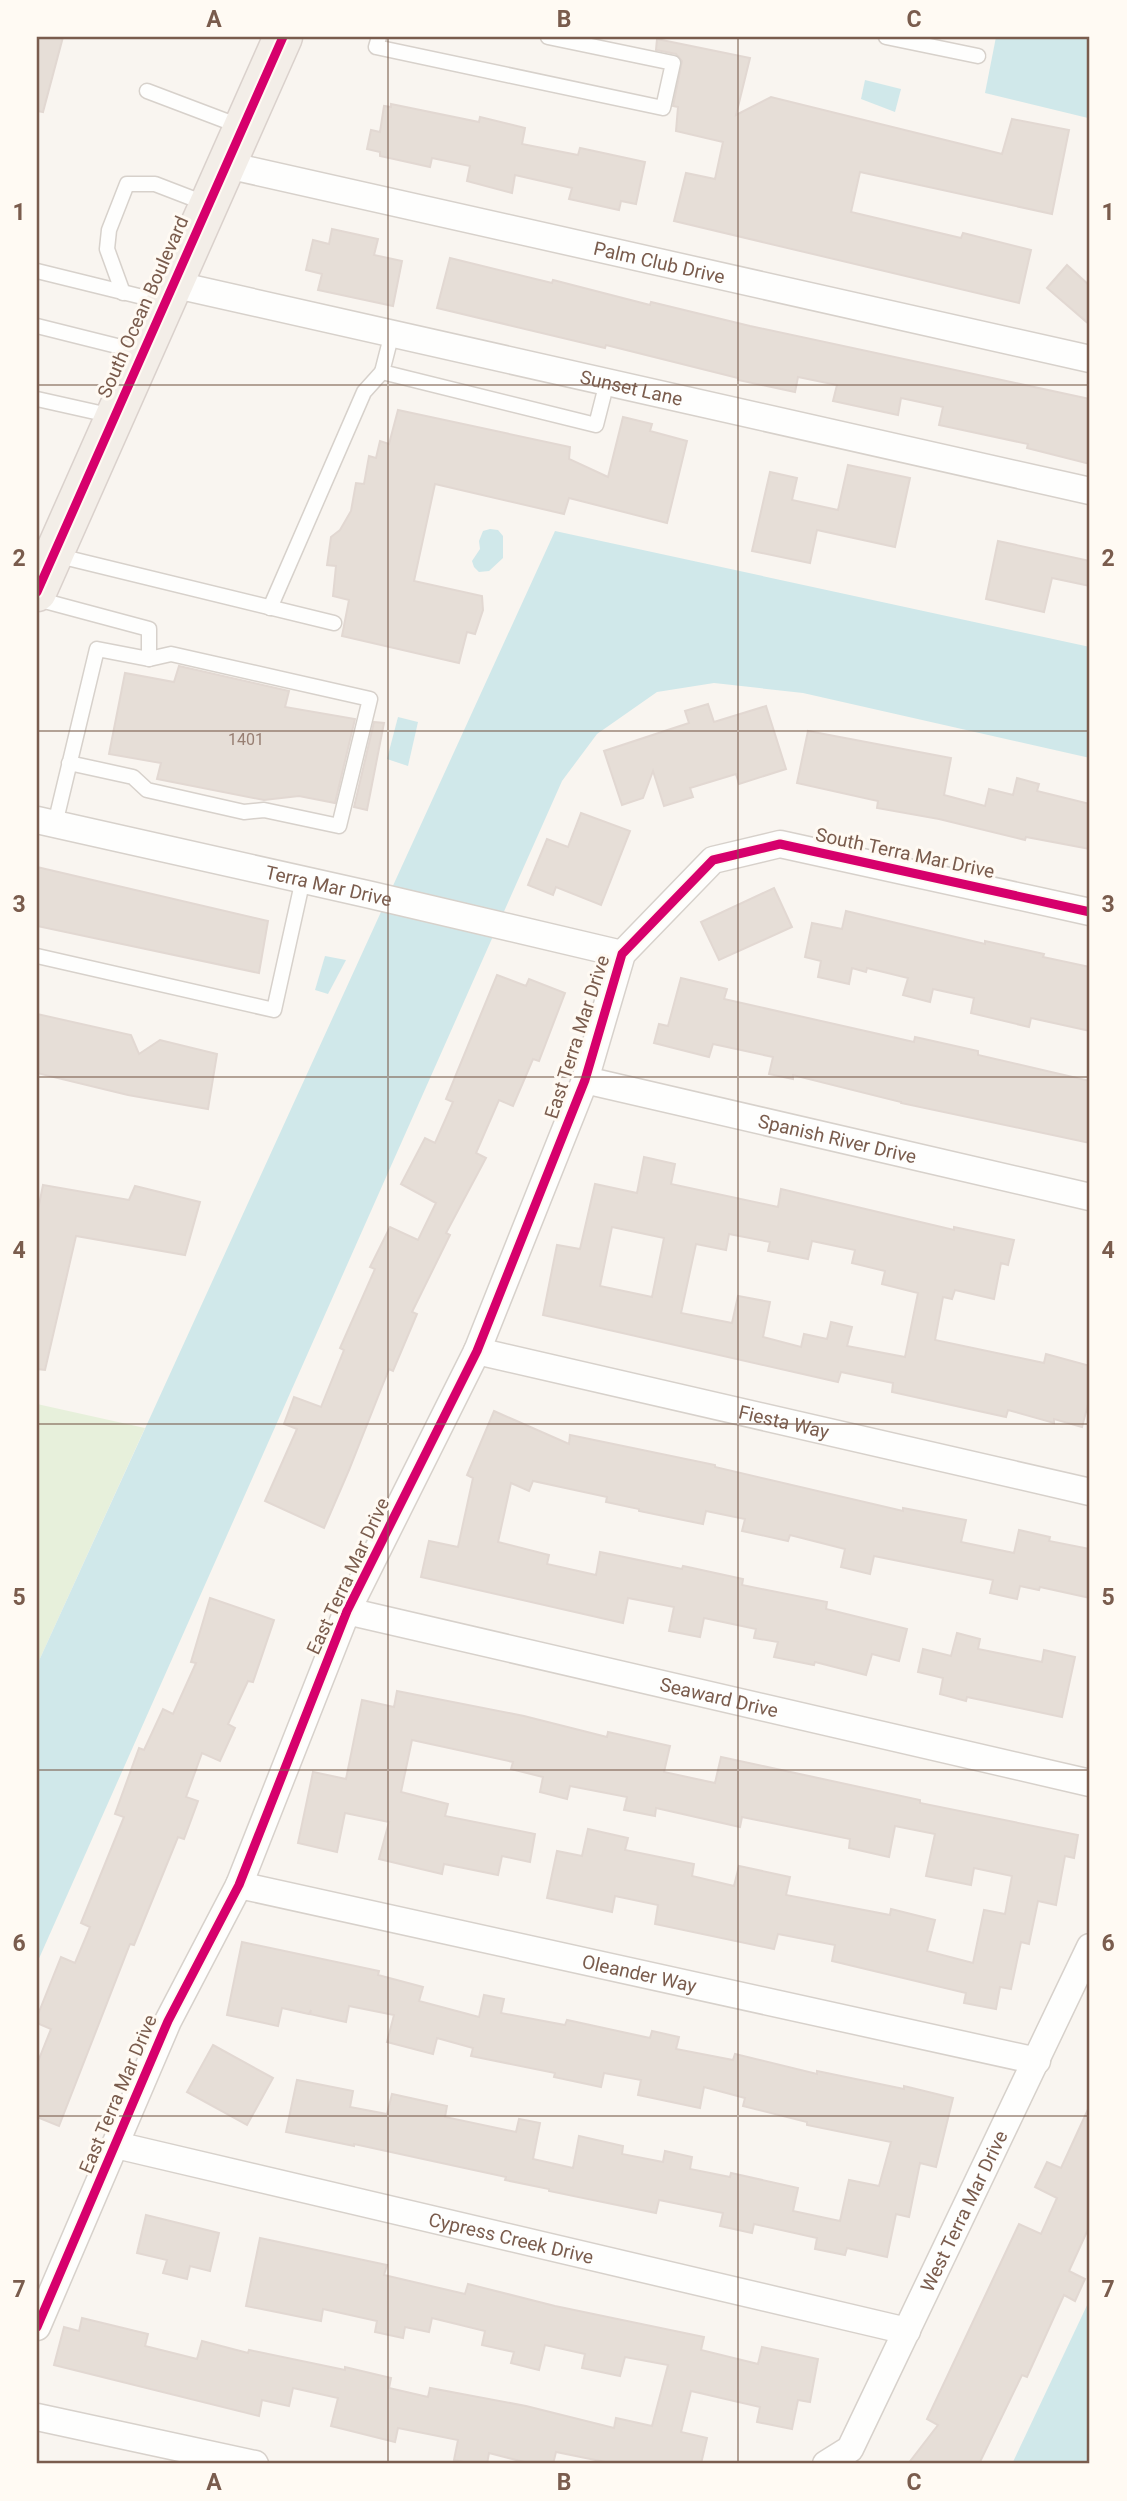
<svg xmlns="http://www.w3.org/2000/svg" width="1127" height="2501" font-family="Roboto,sans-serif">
  <rect width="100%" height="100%" fill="#f9f5f0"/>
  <path fill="#e7f0db" d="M 37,1404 L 145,1428 L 37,1665 Z"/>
  <g fill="#d0e8ea">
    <path d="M 996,37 L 1090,37 L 1090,109 L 1088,118 L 985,93 Z"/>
    <path d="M 865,80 L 901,89 L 895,112 L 861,99 Z"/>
    <path d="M 490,529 L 498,530 L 503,536 L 503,558 L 489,571 L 479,572 L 474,567 L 472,561 L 480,549 L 479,541 L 483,531 Z"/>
    <path d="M 555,531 L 1090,647 L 1090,758 L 803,693 L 714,683 L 657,692 L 597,734 L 562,781 L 37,1963 L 37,1665 Z"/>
    <path d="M 398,717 L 418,722 L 408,766 L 387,759 Z"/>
    <path d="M 325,956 L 346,960 L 328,994 L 315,990 Z"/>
    <path d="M 1090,2299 L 1090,2464 L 1012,2464 Z"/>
  </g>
  <g fill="#e6ded7" stroke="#e2d8d2" stroke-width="2" fill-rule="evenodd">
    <path d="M 37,37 L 63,37 L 43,112 L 37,111 Z"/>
    <path d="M 657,39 L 750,58 L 736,115 L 771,97 L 1002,154 L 1012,119 L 1069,130 L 1052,214 L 860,172 L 851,212 L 961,238 L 963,233 L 1031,250 L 1019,303 L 674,221 L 686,173 L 715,179 L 723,142 L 676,131 L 678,107 L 673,106 L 682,61 L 676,54 L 656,50 Z"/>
    <path d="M 391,104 L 479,122 L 480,117 L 525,128 L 522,144 L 578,155 L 580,148 L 645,162 L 636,204 L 621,201 L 619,210 L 569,199 L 572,188 L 515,175 L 512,193 L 467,181 L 470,166 L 432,158 L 430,167 L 380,156 L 380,152 L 367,149 L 371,130 L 380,132 L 384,106 L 391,107 Z"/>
    <path d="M 332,229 L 378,239 L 374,255 L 402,261 L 393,306 L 318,290 L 322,274 L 306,270 L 313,240 L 329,244 Z"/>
    <path d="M 450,258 L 552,283 L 553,280 L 650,305 L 651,302 L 750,326 L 1090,399 L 1090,464 L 1027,448 L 1028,444 L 939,425 L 943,407 L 901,398 L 898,415 L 833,401 L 837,385 L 798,377 L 795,392 L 738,380 L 738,378 L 606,345 L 605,348 L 437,308 Z"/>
    <path d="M 1067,265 L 1090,286 L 1090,325 L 1047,288 Z"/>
    <path d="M 398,410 L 570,447 L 569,459 L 608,477 L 623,417 L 652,424 L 650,431 L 687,441 L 667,523 L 569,498 L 564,514 L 435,484 L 414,581 L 482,596 L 483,610 L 475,634 L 467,632 L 459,663 L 342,636 L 349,600 L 333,596 L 336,566 L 327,565 L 331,537 L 340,530 L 351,511 L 356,483 L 364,484 L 369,456 L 376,458 L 380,441 L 389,444 Z"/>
    <path d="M 848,465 L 910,478 L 895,547 L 817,530 L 810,563 L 752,551 L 770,472 L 797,478 L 792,500 L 838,510 Z"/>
    <path d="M 998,541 L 1090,561 L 1090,586 L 1052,578 L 1044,612 L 986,599 Z"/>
    <path d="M 179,666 L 289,691 L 285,707 L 355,719 L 335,803 L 299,796 L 264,800 L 157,779 L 161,763 L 109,754 L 125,673 L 174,682 Z"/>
    <path d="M 708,704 L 714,722 L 766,706 L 786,769 L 739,784 L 736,774 L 690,788 L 693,797 L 664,806 L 653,771 L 643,798 L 622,805 L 604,751 L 689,723 L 685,711 Z"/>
    <path d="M 374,722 L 384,723 L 367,810 L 354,807 Z"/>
    <path d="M 808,731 L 951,758 L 944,795 L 985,806 L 989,789 L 1013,795 L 1017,778 L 1039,784 L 1037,791 L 1090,804 L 1090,849 L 1026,837 L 1025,840 L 939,819 L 877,808 L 878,801 L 797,783 Z"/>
    <path d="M 581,813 L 630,831 L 601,905 L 556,887 L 553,895 L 528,885 L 547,839 L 568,847 Z"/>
    <path d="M 37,867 L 268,921 L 259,973 L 37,926 Z"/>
    <path d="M 774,888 L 792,927 L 719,960 L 701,922 Z"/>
    <path d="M 846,911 L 985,944 L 985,941 L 1044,954 L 1043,957 L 1090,967 L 1090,1031 L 1031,1018 L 1029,1027 L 971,1013 L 974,998 L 933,989 L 930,1002 L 903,995 L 908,978 L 867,968 L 866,972 L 852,968 L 849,984 L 818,977 L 821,961 L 805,957 L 812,923 L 842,929 Z"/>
    <path d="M 497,975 L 526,986 L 529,979 L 565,993 L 539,1061 L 533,1059 L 513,1106 L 499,1100 L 476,1153 L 486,1158 L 446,1233 L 450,1235 L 412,1312 L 417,1314 L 393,1371 L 389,1369 L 349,1470 L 324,1528 L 265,1501 L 297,1429 L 284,1424 L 294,1397 L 321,1407 L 344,1350 L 340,1348 L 375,1269 L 370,1267 L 390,1227 L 418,1240 L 436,1203 L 401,1184 L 425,1138 L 435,1143 L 453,1102 L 446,1099 Z"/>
    <path d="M 681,978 L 727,989 L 724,999 L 914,1042 L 915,1037 L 978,1051 L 978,1055 L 1090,1081 L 1090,1143 L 901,1103 L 901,1102 L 793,1075 L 793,1079 L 769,1074 L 773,1057 L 713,1044 L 709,1057 L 654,1043 L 659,1024 L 668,1026 Z"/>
    <path d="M 37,1014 L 131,1035 L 139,1054 L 160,1040 L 217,1054 L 208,1109 L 128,1095 L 37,1073 Z"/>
    <path d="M 644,1157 L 675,1164 L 671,1184 L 778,1207 L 781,1189 L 954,1230 L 954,1227 L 1014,1240 L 1008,1265 L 1001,1263 L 994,1299 L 955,1290 L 952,1299 L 943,1297 L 935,1340 L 1044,1363 L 1046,1354 L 1090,1366 L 1090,1397 L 1082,1427 L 1054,1419 L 1054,1423 L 1008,1410 L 1006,1417 L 892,1392 L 893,1383 L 841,1372 L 838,1382 L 543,1315 L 557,1245 L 580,1249 L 595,1184 L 637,1193 ZM 612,1227 L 664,1238 L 652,1297 L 600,1286 ZM 729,1234 L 770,1242 L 768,1251 L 808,1259 L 812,1241 L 855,1250 L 852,1263 L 885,1271 L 882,1284 L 918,1293 L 905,1357 L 847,1346 L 852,1327 L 831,1322 L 827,1339 L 804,1334 L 801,1347 L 763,1337 L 770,1302 L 738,1296 L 732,1323 L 681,1313 L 696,1244 L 726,1250 Z"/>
    <path d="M 43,1185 L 129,1200 L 135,1186 L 200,1202 L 185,1255 L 76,1236 L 45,1370 L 37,1369 L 37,1215 Z"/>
    <path d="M 494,1411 L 569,1444 L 570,1435 L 715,1465 L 715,1467 L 903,1511 L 903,1508 L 966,1520 L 961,1542 L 1014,1553 L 1019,1530 L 1050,1537 L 1049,1541 L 1090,1549 L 1090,1598 L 1040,1587 L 1039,1590 L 1020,1586 L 1017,1599 L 990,1593 L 993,1580 L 874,1556 L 870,1574 L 841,1567 L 845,1549 L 790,1535 L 788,1541 L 742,1531 L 745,1519 L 706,1511 L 703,1524 L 639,1511 L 639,1509 L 606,1502 L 607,1497 L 533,1481 L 529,1491 L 511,1483 L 498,1542 L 549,1555 L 547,1564 L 596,1575 L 600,1552 L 682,1569 L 683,1566 L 743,1579 L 742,1585 L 827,1602 L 826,1609 L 907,1629 L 899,1661 L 872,1654 L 866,1675 L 815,1662 L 814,1665 L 774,1657 L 778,1642 L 754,1638 L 756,1629 L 704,1618 L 700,1637 L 669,1631 L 674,1607 L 628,1598 L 623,1623 L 421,1577 L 429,1541 L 458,1547 L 473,1478 L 467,1475 Z"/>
    <path d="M 210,1598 L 274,1620 L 253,1682 L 248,1681 L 228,1724 L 235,1728 L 220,1761 L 202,1753 L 186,1797 L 198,1801 L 184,1839 L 178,1837 L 134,1945 L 130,1944 L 59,2126 L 37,2117 L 37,2064 L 51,2029 L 37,2023 L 37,2017 L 61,1957 L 75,1963 L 90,1927 L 81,1923 L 124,1817 L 115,1814 L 139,1748 L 144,1750 L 163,1709 L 173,1714 L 196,1663 L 191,1662 Z"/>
    <path d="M 957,1633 L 980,1639 L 978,1649 L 1042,1662 L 1044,1650 L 1075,1657 L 1062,1717 L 967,1697 L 966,1701 L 940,1694 L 943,1678 L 918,1672 L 923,1649 L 951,1656 Z"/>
    <path d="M 397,1691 L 524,1716 L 607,1737 L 608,1732 L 670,1746 L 664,1772 L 715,1783 L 721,1757 L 920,1800 L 920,1803 L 1078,1835 L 1074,1858 L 1065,1856 L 1056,1905 L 1038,1901 L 1029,1944 L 1021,1942 L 1011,1989 L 1000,1987 L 996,2009 L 964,2003 L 966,1993 L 832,1961 L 835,1945 L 778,1934 L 774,1949 L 655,1924 L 658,1905 L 615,1896 L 612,1912 L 547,1898 L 557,1851 L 582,1856 L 588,1829 L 628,1838 L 625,1850 L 694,1864 L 692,1876 L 734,1886 L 739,1866 L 790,1877 L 786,1895 L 890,1915 L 891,1909 L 935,1920 L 927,1951 L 973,1963 L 984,1910 L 1005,1914 L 1012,1876 L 974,1868 L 971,1885 L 926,1876 L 935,1834 L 895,1826 L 889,1857 L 849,1848 L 850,1839 L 742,1817 L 740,1827 L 656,1808 L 655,1816 L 624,1810 L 627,1797 L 570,1786 L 567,1799 L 540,1792 L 543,1777 L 511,1769 L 513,1762 L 412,1740 L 401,1792 L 448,1804 L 445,1816 L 535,1834 L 530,1862 L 502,1856 L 498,1875 L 444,1864 L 442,1874 L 379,1859 L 389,1822 L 345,1813 L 337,1852 L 298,1843 L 313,1772 L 346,1779 L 362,1700 L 394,1707 Z"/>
    <path d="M 242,1942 L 379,1971 L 378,1975 L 423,1987 L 419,2001 L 479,2017 L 484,1995 L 504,1999 L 501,2013 L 565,2025 L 567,2020 L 650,2038 L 652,2031 L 679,2037 L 676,2049 L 733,2060 L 735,2054 L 817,2074 L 817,2071 L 904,2089 L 904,2086 L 953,2098 L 936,2167 L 920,2163 L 909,2217 L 896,2214 L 887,2257 L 847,2248 L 845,2255 L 815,2249 L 817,2238 L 754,2224 L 752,2233 L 720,2226 L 723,2213 L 659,2200 L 656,2213 L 549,2191 L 549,2189 L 505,2180 L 506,2177 L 354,2144 L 354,2146 L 286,2132 L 297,2080 L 353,2091 L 350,2107 L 387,2114 L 392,2094 L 447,2106 L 445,2117 L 516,2132 L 519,2119 L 540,2123 L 533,2159 L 573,2168 L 579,2136 L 623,2146 L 622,2154 L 663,2162 L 665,2151 L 692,2157 L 690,2169 L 730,2177 L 731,2173 L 798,2188 L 793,2211 L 840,2221 L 849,2180 L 879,2186 L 891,2142 L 807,2125 L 807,2122 L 743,2106 L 745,2098 L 704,2087 L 700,2108 L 638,2095 L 641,2080 L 604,2073 L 601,2087 L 554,2077 L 555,2073 L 471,2056 L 473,2048 L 437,2038 L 433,2054 L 387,2042 L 394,2015 L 349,2006 L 346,2022 L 310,2014 L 311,2010 L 309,2014 L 282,2008 L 278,2026 L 227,2015 Z"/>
    <path d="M 213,2045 L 273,2078 L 247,2125 L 187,2092 Z"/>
    <path d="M 1090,2105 L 1090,2225 L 1069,2271 L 1085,2279 L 1075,2301 L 1064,2295 L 1027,2377 L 1022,2375 L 979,2464 L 908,2464 L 938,2425 L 927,2419 L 1019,2224 L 1041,2234 L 1057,2198 L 1035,2187 L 1047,2162 L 1061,2168 Z"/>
    <path d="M 146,2215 L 219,2233 L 210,2271 L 190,2266 L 187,2279 L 163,2273 L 167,2260 L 137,2253 Z"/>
    <path d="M 260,2238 L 387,2265 L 384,2275 L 465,2294 L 468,2284 L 555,2306 L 704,2337 L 701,2350 L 758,2364 L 762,2347 L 818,2359 L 810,2402 L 798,2400 L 792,2429 L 757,2422 L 760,2407 L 691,2391 L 681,2432 L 707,2438 L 701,2464 L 615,2464 L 556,2452 L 553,2464 L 532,2464 L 489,2453 L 487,2464 L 473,2464 L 454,2460 L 458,2440 L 398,2428 L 395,2442 L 331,2426 L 338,2398 L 293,2388 L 289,2406 L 262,2400 L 259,2416 L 54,2365 L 64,2327 L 79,2331 L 82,2318 L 148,2334 L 145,2346 L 197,2359 L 202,2341 L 248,2353 L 249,2350 L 345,2370 L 345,2367 L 391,2378 L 389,2388 L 428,2397 L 430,2388 L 526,2406 L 614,2428 L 616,2418 L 652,2426 L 668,2365 L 625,2357 L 620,2376 L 582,2368 L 585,2354 L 545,2345 L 539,2370 L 511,2363 L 514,2352 L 482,2345 L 485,2331 L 432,2318 L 429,2332 L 405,2327 L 403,2338 L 375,2332 L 377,2321 L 323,2309 L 321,2321 L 246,2306 Z"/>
  </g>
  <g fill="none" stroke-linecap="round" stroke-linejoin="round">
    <g stroke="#d7d1cb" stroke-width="17">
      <g id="lane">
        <path d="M 379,37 L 376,47 L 663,108 L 673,63 L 548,37"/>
        <path d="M 886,37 L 978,56"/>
        <path d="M 147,91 L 242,127"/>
        <path d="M 37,271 L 163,302"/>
        <path d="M 123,293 L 107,249 L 109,230 L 127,184 L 155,184 L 207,204"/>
        <path d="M 37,326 L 141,352"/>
        <path d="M 392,333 L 382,372 L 596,425 L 607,382"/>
        <path d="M 37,399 L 113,416"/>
        <path d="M 55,555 L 334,623"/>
        <path d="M 37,599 L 149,629 L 149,659"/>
        <path d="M 270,608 L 364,392 L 382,372"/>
        <path d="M 55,824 L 97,649 L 149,659 L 171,654 L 370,699 L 339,826 L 264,810 L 244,812 L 147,790 L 133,777 L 69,763"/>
        <path d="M 37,956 L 274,1010 L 303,879"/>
      </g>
    </g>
    <g stroke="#d7d1cb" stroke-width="29">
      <g id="street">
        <path id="s1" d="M 227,165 L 1090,359"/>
        <path id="s2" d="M 172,284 L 1090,491"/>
        <path id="s3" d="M 37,820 L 371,895 L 622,954"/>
        <path id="s4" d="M 585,1080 L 1090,1197"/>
        <path id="s5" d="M 477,1351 L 1090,1492"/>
        <path id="s6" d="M 347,1611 L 1090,1783"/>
        <path id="s7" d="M 239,1885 L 1037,2061"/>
        <path id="s8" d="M 116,2145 L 907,2331"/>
        <path d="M 37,2327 L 168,2021 L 239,1885 L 347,1611 L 477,1351 L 585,1080 L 622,954 L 713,860 L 780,844 L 1090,912"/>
        <path d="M 37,2417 L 255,2464"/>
        <path id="s9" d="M 826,2464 L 850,2449 L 1090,1947"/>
      </g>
    </g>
    <g stroke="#dad1cc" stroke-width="41">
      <path id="primary" d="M 37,592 L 283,37"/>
    </g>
    <use href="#lane" stroke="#fefefd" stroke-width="14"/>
    <use href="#street" stroke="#fefefd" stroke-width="26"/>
    <use href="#primary" stroke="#f3eee8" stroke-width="38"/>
    <g stroke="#fffaf3" stroke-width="13">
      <g id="cycleway">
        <path d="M 37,592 L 283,37"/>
        <path d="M 37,2327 L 168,2021 L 239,1885 L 347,1611 L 477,1351 L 585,1080 L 622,954 L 713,860 L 780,844 L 1090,912"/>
      </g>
    </g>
    <use href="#cycleway" stroke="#d6006c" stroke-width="9"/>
  </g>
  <path fill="none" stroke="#7a5c4d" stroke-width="2" stroke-opacity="0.55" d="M 388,37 L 388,2464M 738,37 L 738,2464M 37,385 L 1090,385M 37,731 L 1090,731M 37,1077 L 1090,1077M 37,1424 L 1090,1424M 37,1770 L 1090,1770M 37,2116 L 1090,2116"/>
  <g text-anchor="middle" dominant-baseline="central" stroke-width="6" stroke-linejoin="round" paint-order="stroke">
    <g font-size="16" fill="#977e72">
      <text x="246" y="739">1401</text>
    </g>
    <g font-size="19" fill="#7a5c4d" stroke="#fffaf3">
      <text stroke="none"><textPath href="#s1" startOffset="443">Palm Club Drive</textPath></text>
      <text transform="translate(143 307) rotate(-66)">South Ocean Boulevard</text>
      <text stroke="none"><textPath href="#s2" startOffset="471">Sunset Lane</textPath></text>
      <text transform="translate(905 853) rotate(12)">South Terra Mar Drive</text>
      <text stroke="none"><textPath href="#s3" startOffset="299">Terra Mar Drive</textPath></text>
      <text transform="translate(577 1037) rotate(-72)">East Terra Mar Drive</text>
      <text stroke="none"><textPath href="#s4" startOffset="259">Spanish River Drive</textPath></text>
      <text stroke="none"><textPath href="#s5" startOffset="315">Fiesta Way</textPath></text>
      <text transform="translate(348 1576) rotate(-65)">East Terra Mar Drive</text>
      <text stroke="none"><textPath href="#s6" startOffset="382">Seaward Drive</textPath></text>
      <text stroke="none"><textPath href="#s7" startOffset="410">Oleander Way</textPath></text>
      <text transform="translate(118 2094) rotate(-67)">East Terra Mar Drive</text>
      <text stroke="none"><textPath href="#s9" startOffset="292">West Terra Mar Drive</textPath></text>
      <text stroke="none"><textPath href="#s8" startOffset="406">Cypress Creek Drive</textPath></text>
    </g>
  </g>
  <rect width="1127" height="2501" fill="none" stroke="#fffaf3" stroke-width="77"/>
  <rect x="38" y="38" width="1050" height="2424" fill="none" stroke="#7a5c4d" stroke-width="2.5"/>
  <g font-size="23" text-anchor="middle" font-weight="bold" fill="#7a5c4d">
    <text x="214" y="27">A</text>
    <text x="564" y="27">B</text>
    <text x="914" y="27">C</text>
    <text x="19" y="220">1</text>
    <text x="1108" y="220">1</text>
    <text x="19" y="566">2</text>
    <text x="1108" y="566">2</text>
    <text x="19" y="912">3</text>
    <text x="1108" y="912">3</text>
    <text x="19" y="1258">4</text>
    <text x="1108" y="1258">4</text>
    <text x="19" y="1605">5</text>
    <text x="1108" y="1605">5</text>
    <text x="19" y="1951">6</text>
    <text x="1108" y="1951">6</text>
    <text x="19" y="2297">7</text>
    <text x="1108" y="2297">7</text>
    <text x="214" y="2490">A</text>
    <text x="564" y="2490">B</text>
    <text x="914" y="2490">C</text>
  </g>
</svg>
